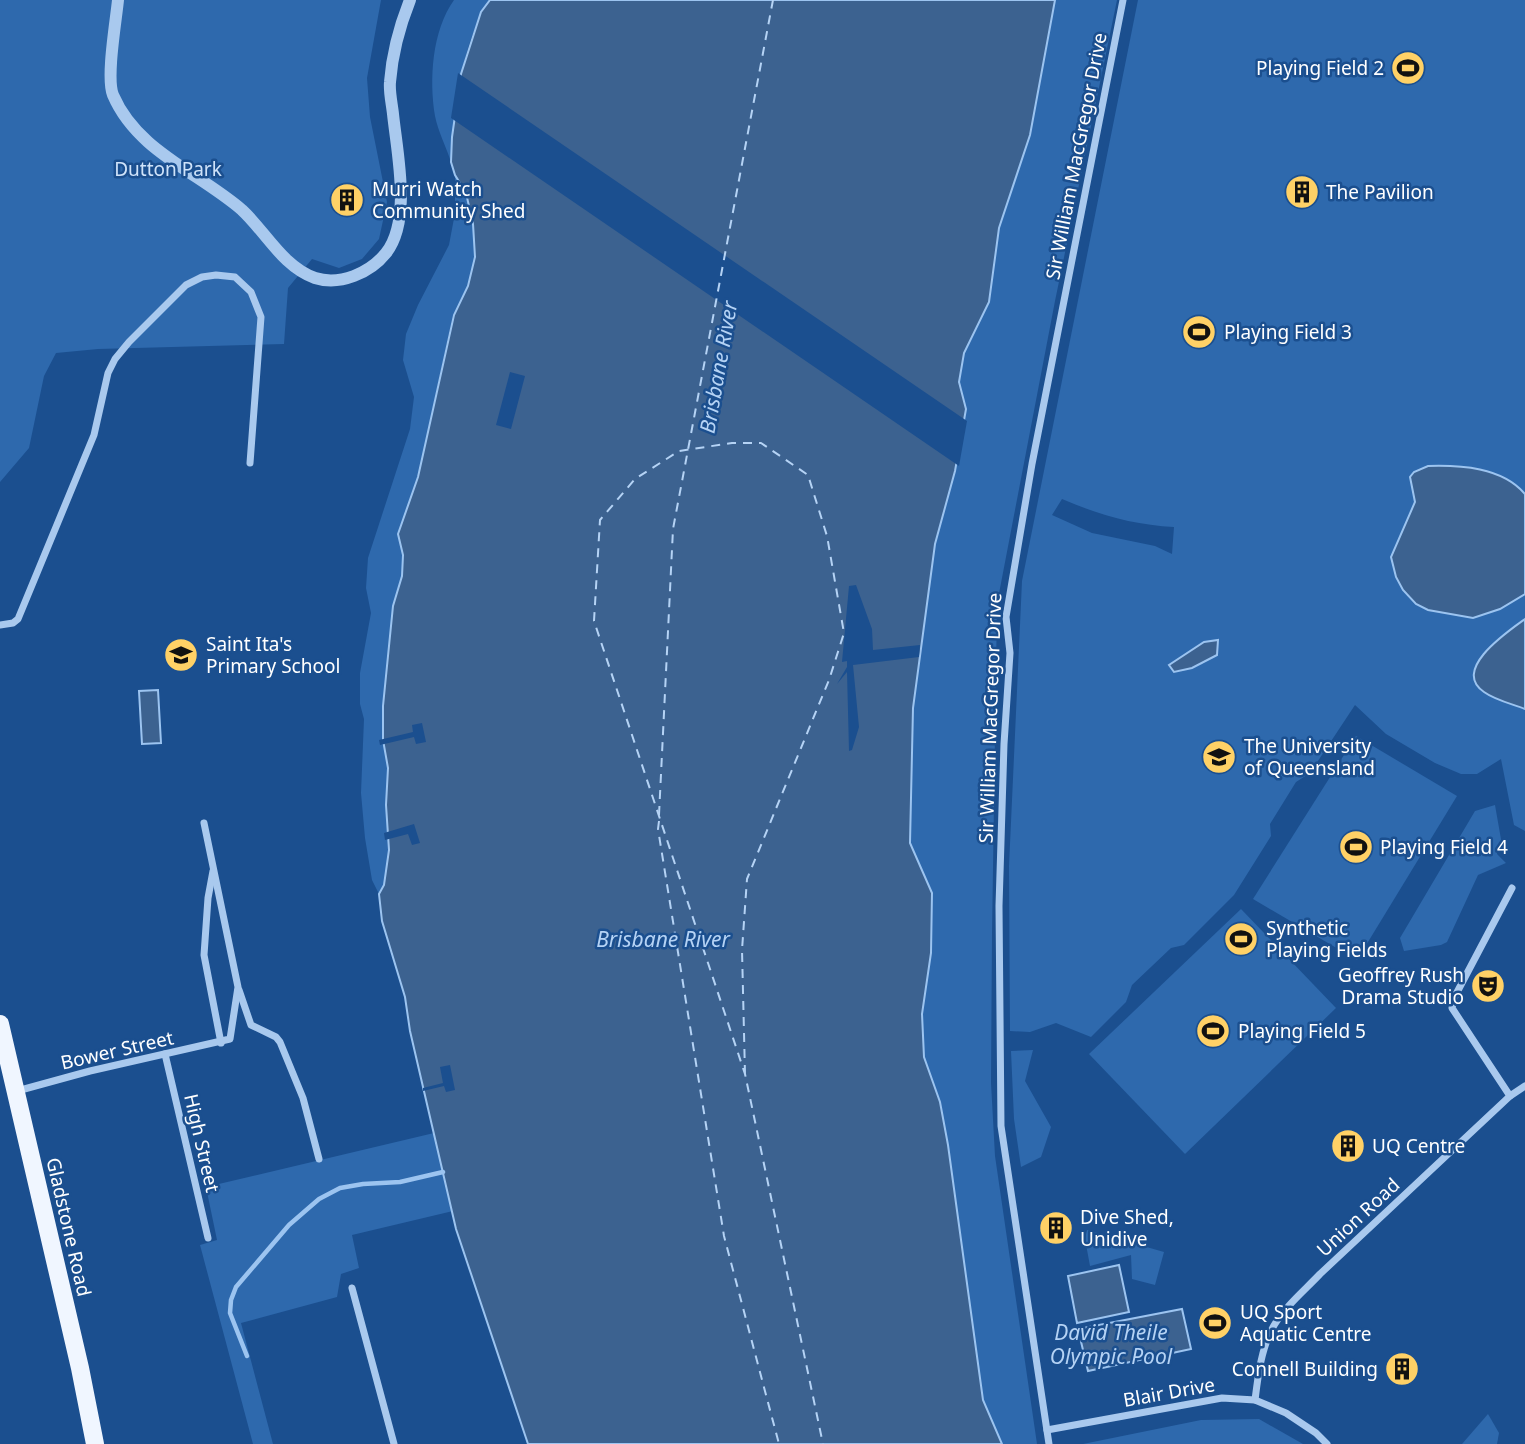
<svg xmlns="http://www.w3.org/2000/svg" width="1525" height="1444" font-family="'Noto Sans',sans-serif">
  <rect width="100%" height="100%" fill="#1b4f8f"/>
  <g fill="#2e69ad" fill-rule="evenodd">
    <path d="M 0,0 L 381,0 L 367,78 L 370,117 L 387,202 L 379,239 L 362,259 L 339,268 L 312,259 L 288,288 L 284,344 L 98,349 L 56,353 L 44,376 L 29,448 L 0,482 Z"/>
    <path d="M 454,0 L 490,0 C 461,42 454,112 451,162 C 446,147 438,131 435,116 C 429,79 432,31 454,0 Z"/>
    <path d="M 1055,0 L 1117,0 L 1055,301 L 997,604 L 992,934 L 991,1083 L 995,1156 L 1037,1444 L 1002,1444 L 983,1400 L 948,1145 L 940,1102 L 924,1057 L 922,1014 L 931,953 L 932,894 L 910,843 L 913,708 L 935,544 L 955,471 L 966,409 L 959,382 L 964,353 L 989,302 L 999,228 L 1030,135 Z"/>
    <path d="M 1138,0 L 1525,0 L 1525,831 L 1514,825 L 1501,759 L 1477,774 L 1461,774 L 1435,763 L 1386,734 L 1355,705 L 1310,773 L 1296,782 L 1270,824 L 1271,836 L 1234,895 L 1184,945 L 1171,948 L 1132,985 L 1126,1002 L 1091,1037 L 1056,1023 L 1030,1032 L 1010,1031 L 1009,866 L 1022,581 ZM 1062,499 C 1099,515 1134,525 1174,527 L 1172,554 L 1155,546 L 1092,533 L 1052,515 Z"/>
    <path d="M 455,175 L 466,193 L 473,224 L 475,257 L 468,286 L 453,315 L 418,477 L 398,534 L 403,556 L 402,576 L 393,606 L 383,706 L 383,740 L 388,768 L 386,805 L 389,850 L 384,885 L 379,894 L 372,880 L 365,838 L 361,793 L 364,719 L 360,704 L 360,673 L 371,613 L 366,588 L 368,558 L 410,429 L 414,397 L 403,360 L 406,334 L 418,305 L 449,245 L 455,213 Z"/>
    <path d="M 1356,736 L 1457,796 L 1357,960 L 1253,899 Z"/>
    <path d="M 1495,805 L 1502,845 L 1497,850 L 1497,854 L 1506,863 L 1478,875 L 1447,942 L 1441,945 L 1404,951 L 1400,938 L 1475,811 Z"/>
    <path d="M 1241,909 L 1336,1008 L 1185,1154 L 1089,1054 Z"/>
    <path d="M 1033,1050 L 1025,1081 L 1051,1127 L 1041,1157 L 1021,1167 L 1014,1119 L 1011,1051 Z"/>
    <path d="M 434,1133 L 453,1211 L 352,1235 L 359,1268 L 341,1274 L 337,1297 L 241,1323 L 273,1444 L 253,1444 L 200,1245 L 217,1240 L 206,1187 Z"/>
    <path d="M 1087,1230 L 1164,1252 L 1155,1285 L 1132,1279 L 1131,1255 L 1090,1266 L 1085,1239 Z"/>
    <path d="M 1488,1414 L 1499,1433 L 1497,1444 L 1462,1444 Z"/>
    <path d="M 1259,1419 L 1303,1444 L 1083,1444 L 1201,1420 Z"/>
  </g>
  <g fill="#3c6290" stroke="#9cc4f0" stroke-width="2">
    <path d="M 490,0 L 1055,0 L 1030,135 L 999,228 L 989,302 L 964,353 L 959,382 L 966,409 L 955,471 L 935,544 L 913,708 L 910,843 L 932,893 L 931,953 L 922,1014 L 924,1057 L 940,1102 L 948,1145 L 983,1400 L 1002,1444 L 528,1444 L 526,1438 L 456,1229 L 410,1031 L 405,997 L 382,921 L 379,894 L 384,885 L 389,850 L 386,805 L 388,768 L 383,740 L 383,706 L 393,606 L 402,576 L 403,555 L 398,534 L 418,477 L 454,315 L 468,286 L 475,257 L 473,224 L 466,193 L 455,175 L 451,162 L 452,137 L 461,74 L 481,12 Z"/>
    <path d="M 1428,466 C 1460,465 1502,467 1525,494 L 1525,594 L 1500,609 L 1473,618 L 1428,610 L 1416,604 L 1403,590 L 1396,577 L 1391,557 L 1415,502 L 1410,477 L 1414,472 Z"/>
    <path d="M 1525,619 L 1525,709 C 1512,704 1495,700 1484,692 C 1451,670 1507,632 1525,619 Z"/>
    <path d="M 1218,640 L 1217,655 L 1192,668 L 1174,672 L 1169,665 L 1204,642 Z"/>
    <path d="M 158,690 L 161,743 L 142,744 L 139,691 Z"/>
    <path d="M 1119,1265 L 1129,1312 L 1077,1323 L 1068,1276 Z"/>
    <path d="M 1182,1309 L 1191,1349 L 1088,1371 L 1078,1329 Z"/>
  </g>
  <g fill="#1b4f8f">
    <path d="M 458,73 L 967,421 L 959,466 L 451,118 Z"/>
    <path d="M 510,372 L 525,376 L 511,429 L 496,425 Z"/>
    <path d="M 856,585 L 872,629 L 873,650 L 920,645 L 919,657 L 853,665 L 859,727 L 852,750 L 849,751 L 847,672 L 837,684 L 847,667 L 847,661 L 842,662 L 849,586 Z"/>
    <path d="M 422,723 L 426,742 L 416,744 L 414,737 L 380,745 L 379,740 L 413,732 L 412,725 Z"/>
    <path d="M 414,824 L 420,843 L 412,845 L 408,834 L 385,840 L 384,833 Z"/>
    <path d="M 450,1065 L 455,1090 L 446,1092 L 444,1086 L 423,1091 L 423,1088 L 443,1083 L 440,1067 Z"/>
  </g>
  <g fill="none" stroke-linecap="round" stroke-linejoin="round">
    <path stroke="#9cc4f0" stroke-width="4.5" d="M 247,1356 L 230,1313 L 231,1300 L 236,1287 L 289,1225 L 319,1199 L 340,1188 L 363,1184 L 400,1182 L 443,1172"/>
    <g stroke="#b5d3f5" stroke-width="2" stroke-dasharray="9 7" stroke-linecap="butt">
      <path d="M 659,815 L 673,529 L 773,0"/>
      <path d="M 659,821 L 658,829 L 724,1236 L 779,1444"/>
      <path d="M 745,1074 L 742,950 L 747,879 L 829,680 L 844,633 L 827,536 L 808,475 L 761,443 L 732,443 L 679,451 L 635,479 L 600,520 L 594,621 L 745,1074 L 823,1444"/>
    </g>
    <g stroke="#a9c9ee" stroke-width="7">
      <path d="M 0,625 L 13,623 L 18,619 L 94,435 L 108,373 L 115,359 L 129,342 L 186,285 L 202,277 L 216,275 L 235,277 L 251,292 L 261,317 L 250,463"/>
      <path d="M 213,871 L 208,898 L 204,955 L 221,1043"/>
      <path d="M 239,990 L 251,1025 L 276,1037 L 280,1042 L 303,1098 L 319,1159"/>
      <path d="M 165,1054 L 208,1238"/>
      <path d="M 17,1091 L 90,1071 L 230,1039 L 238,987 L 204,823"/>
      <path d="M 1510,1096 L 1452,1008 L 1454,998 L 1512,888"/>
      <path d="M 352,1288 L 394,1444"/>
      <path d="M 1255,1400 C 1258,1376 1261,1350 1272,1329 C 1283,1308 1304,1291 1320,1274 L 1510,1096 L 1525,1086"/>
      <path d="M 1047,1430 L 1222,1398 L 1255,1400 L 1286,1413 L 1316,1433 L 1327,1444"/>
      <path d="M 1049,1444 L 1001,1126 L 999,906 L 1004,744 L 1010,653 L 1006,617 L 1032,464 L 1123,0"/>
    </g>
    <path stroke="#a9c9ee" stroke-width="12" d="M 118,0 C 116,21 106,78 113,95 C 137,151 198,172 242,210 C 265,231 283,267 315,278 C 340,286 370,273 386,253 C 412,220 397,153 393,114 C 392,104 389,92 390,82 C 392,56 400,25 410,0"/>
    <path stroke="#f0f6ff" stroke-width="18" d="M 0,1024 L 80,1368 L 95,1444"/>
  </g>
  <defs>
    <g id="stadium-disc" transform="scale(1.75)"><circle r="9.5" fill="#ffd166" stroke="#1b4f8f"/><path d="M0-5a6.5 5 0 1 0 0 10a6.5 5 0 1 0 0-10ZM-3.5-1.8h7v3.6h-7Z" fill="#111"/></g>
    <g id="building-disc" transform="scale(1.75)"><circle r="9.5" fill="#ffd166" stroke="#1b4f8f"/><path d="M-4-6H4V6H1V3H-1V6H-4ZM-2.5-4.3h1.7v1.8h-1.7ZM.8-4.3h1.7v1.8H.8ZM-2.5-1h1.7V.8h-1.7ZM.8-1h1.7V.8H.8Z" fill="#111"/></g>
    <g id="school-disc" transform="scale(1.75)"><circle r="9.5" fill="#ffd166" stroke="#1b4f8f"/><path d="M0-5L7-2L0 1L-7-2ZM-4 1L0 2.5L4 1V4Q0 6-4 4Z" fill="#111"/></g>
    <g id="university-disc" transform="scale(1.75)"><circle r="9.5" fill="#ffd166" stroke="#1b4f8f"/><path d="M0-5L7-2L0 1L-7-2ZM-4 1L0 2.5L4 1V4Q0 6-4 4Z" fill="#111"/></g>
    <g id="theatre-disc" transform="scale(1.75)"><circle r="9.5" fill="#ffd166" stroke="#1b4f8f"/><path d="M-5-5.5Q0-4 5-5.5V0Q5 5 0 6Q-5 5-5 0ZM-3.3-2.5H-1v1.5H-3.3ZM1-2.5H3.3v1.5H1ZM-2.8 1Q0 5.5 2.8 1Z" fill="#111"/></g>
  </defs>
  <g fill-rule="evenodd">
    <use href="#stadium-disc" x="1408" y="68"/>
    <use href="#building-disc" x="1302" y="192"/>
    <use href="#building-disc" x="347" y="200"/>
    <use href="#stadium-disc" x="1199" y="332"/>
    <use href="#school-disc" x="181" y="655"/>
    <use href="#university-disc" x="1219" y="757"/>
    <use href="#stadium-disc" x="1356" y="847"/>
    <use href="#stadium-disc" x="1241" y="939"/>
    <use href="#theatre-disc" x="1488" y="986"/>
    <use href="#stadium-disc" x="1213" y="1031"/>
    <use href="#building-disc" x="1348" y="1146"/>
    <use href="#building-disc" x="1056" y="1228"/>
    <use href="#stadium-disc" x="1215" y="1323"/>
    <use href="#building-disc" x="1402" y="1369"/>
  </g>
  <g text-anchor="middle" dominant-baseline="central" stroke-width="5" stroke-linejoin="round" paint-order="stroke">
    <g font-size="19" fill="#fff" stroke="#1b4f8f" text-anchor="start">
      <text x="1384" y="68" text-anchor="end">Playing Field 2</text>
      <text x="372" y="189">Murri Watch<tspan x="372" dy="22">Community Shed</tspan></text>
      <text x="1326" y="192">The Pavilion</text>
      <text x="1224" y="332">Playing Field 3</text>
      <text x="206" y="644">Saint Ita's<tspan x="206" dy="22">Primary School</tspan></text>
      <text x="1244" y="746">The University<tspan x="1244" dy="22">of Queensland</tspan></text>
      <text x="1380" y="847">Playing Field 4</text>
      <text x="1266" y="928">Synthetic<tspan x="1266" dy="22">Playing Fields</tspan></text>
      <text x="1464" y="975" text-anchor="end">Geoffrey Rush<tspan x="1464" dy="22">Drama Studio</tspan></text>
      <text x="1238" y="1031">Playing Field 5</text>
      <text x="1372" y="1146">UQ Centre</text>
      <text x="1080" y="1217">Dive Shed,<tspan x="1080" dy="22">Unidive</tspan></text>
      <text x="1240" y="1312">UQ Sport<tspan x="1240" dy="22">Aquatic Centre</tspan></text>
      <text x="1378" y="1369" text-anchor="end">Connell Building</text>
    </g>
    <g font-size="19" fill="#fff" stroke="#1b4f8f">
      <text transform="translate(1076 156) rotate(-79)">Sir William MacGregor Drive</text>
      <text transform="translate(990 718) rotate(-88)">Sir William MacGregor Drive</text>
      <text transform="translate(117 1050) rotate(-13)">Bower Street</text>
      <text transform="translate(202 1143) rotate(77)">High Street</text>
      <text transform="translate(1358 1217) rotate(-43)">Union Road</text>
      <text transform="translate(69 1227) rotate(77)">Gladstone Road</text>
      <text transform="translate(1169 1392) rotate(-10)">Blair Drive</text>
    </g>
    <g font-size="19" fill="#cfe3fa" stroke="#1b4f8f">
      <text x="168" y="169">Dutton Park</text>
    </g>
    <g font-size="21" font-style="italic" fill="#b5d3f5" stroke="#1b4f8f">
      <text transform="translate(718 367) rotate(-80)">Brisbane River</text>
      <text x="663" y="939">Brisbane River</text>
      <text x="1111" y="1332">David Theile<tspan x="1111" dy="24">Olympic Pool</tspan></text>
    </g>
  </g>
</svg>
